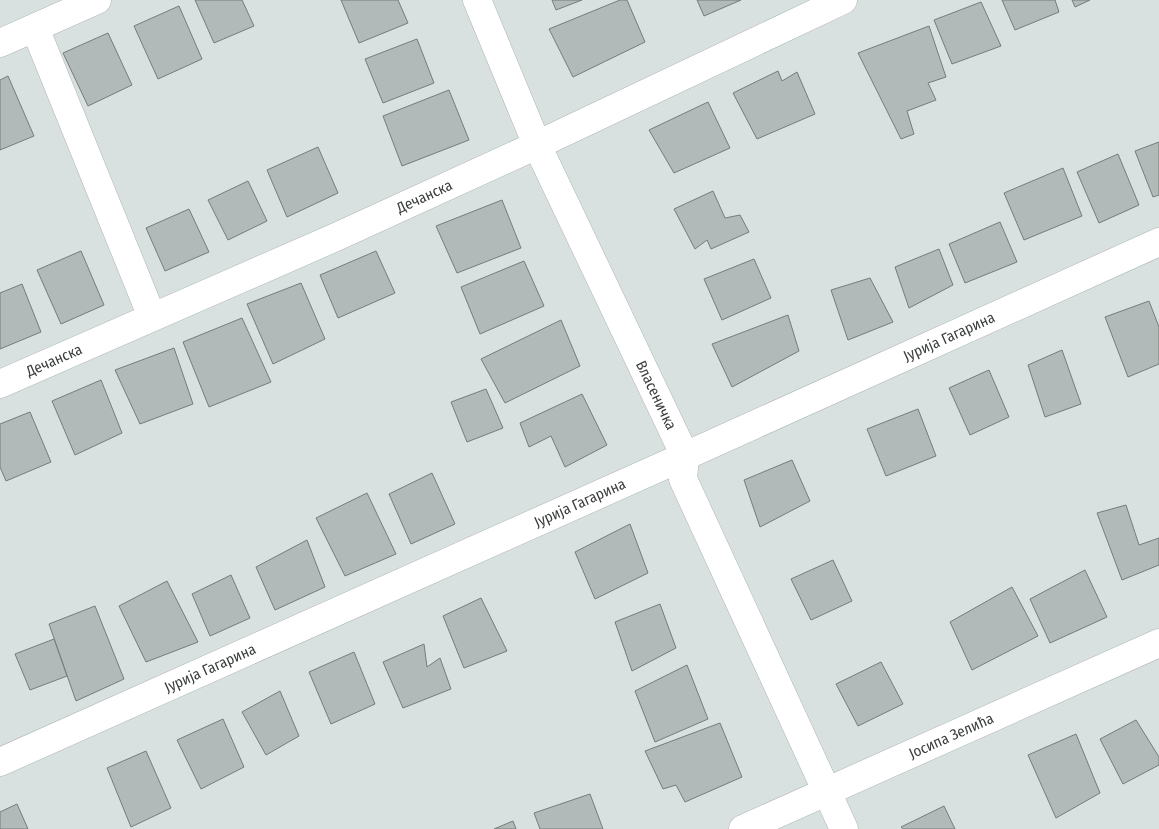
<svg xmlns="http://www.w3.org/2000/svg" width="1159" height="829" font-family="'Fira Sans Condensed',sans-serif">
  <rect width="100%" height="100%" fill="#d9e1e0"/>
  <g fill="#b1bab8" stroke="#757c7b">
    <path d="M 195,0 L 242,0 L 254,26 L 214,43 Z"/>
    <path d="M 341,0 L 398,0 L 408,23 L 359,43 Z"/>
    <path d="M 552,0 L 582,0 L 556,10 Z"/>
    <path d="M 620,0 L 627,0 L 645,42 L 573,77 L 549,29 Z"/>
    <path d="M 697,0 L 741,0 L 704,16 Z"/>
    <path d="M 1002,0 L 1055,0 L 1059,12 L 1015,30 Z"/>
    <path d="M 1072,0 L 1090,0 L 1075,7 Z"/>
    <path d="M 981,2 L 1001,46 L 952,64 L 934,20 Z"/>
    <path d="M 179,6 L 202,59 L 158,79 L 134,26 Z"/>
    <path d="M 929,26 L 946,77 L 928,83 L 936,100 L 907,111 L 914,134 L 901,139 L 858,53 Z"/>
    <path d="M 108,33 L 132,85 L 88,106 L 63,53 Z"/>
    <path d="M 417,39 L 434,83 L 383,103 L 365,59 Z"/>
    <path d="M 778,71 L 782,81 L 797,72 L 815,114 L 757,139 L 733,93 Z"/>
    <path d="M 8,76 L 34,136 L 0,150 L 0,80 Z"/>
    <path d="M 449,90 L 469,140 L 402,166 L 383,116 Z"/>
    <path d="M 708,102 L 730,148 L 674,173 L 649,130 Z"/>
    <path d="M 1159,142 L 1159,195 L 1153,197 L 1135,151 Z"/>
    <path d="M 318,147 L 338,193 L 287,217 L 267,170 Z"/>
    <path d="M 1118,154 L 1139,205 L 1099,223 L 1077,172 Z"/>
    <path d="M 1063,168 L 1082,216 L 1024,240 L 1004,193 Z"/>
    <path d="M 248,181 L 267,221 L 228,240 L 208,200 Z"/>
    <path d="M 713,191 L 725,218 L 740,215 L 749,232 L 711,249 L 707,240 L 695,249 L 674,209 Z"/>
    <path d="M 502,200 L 521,248 L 457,273 L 436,226 Z"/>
    <path d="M 189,209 L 209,252 L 165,271 L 146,228 Z"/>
    <path d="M 1000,222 L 1017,262 L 965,283 L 949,244 Z"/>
    <path d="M 939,249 L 953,285 L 909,308 L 895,267 Z"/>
    <path d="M 81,251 L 104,305 L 61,324 L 37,270 Z"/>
    <path d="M 376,251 L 395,293 L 338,318 L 320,275 Z"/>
    <path d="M 754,259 L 771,298 L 722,320 L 704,279 Z"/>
    <path d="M 524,261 L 544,306 L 480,334 L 461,287 Z"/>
    <path d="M 870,278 L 893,322 L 848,340 L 831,290 Z"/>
    <path d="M 301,283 L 325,339 L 273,364 L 247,304 Z"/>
    <path d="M 22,284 L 41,332 L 0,349 L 0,293 Z"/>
    <path d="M 1149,301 L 1159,327 L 1159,364 L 1128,377 L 1105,317 Z"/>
    <path d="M 788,315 L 799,351 L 732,387 L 712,344 Z"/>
    <path d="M 242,318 L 271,382 L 209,407 L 183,342 Z"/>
    <path d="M 561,320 L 580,366 L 505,403 L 481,359 Z"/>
    <path d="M 174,348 L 193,404 L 140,424 L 115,370 Z"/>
    <path d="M 1062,350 L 1081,404 L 1045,417 L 1028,365 Z"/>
    <path d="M 989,370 L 1009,417 L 970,435 L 949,388 Z"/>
    <path d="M 101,380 L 122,433 L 75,455 L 52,401 Z"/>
    <path d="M 486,389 L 503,428 L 467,442 L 451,402 Z"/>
    <path d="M 582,394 L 607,445 L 565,467 L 551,436 L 529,447 L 520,423 Z"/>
    <path d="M 918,409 L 936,456 L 886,476 L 867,429 Z"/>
    <path d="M 30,412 L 51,462 L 6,481 L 0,467 L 0,424 Z"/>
    <path d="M 792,460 L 810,501 L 760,527 L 744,480 Z"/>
    <path d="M 432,473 L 455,524 L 411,544 L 389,494 Z"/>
    <path d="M 367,493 L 396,554 L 345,576 L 316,518 Z"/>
    <path d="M 1126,505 L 1139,545 L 1159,538 L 1159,565 L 1122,580 L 1097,513 Z"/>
    <path d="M 630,524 L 648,573 L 595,599 L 575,552 Z"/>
    <path d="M 307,540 L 325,587 L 275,610 L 256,567 Z"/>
    <path d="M 833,560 L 852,601 L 811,620 L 791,579 Z"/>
    <path d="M 1085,570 L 1107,617 L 1050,643 L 1030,599 Z"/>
    <path d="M 231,575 L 250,618 L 210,636 L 192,594 Z"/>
    <path d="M 167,581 L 198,642 L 146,662 L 119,606 Z"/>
    <path d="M 1012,587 L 1038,636 L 972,670 L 950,622 Z"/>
    <path d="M 481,598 L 507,651 L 464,668 L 443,616 Z"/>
    <path d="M 660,604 L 676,648 L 632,671 L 615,622 Z"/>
    <path d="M 95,606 L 124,679 L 76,701 L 49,624 Z"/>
    <path d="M 54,639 L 67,676 L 30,690 L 15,654 Z"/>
    <path d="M 424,644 L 427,667 L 440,658 L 451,689 L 403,708 L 383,662 Z"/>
    <path d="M 354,652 L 375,704 L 331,724 L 309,672 Z"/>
    <path d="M 881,662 L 903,704 L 858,726 L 836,684 Z"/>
    <path d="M 687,665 L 708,719 L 655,742 L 635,691 Z"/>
    <path d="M 280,691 L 299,736 L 266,755 L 242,712 Z"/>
    <path d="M 223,719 L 244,767 L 201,789 L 177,740 Z"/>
    <path d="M 1136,720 L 1159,757 L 1159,765 L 1123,784 L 1100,739 Z"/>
    <path d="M 720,723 L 742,777 L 685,802 L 676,785 L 663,789 L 645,751 Z"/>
    <path d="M 1076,734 L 1100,793 L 1056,818 L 1028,755 Z"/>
    <path d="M 146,751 L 171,808 L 131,827 L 107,768 Z"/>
    <path d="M 590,794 L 603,829 L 540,829 L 534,813 Z"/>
    <path d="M 17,804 L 28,829 L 0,829 L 0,812 Z"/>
    <path d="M 944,806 L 955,829 L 903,829 L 901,827 Z"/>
    <path d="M 513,821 L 516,829 L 494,829 Z"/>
  </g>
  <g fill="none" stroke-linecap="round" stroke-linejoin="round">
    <g stroke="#aeb6b5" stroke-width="29">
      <g id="minor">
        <path id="s1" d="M 477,0 L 537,145 L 685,456 L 683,479 L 844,829"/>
        <path d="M 35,28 L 152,317"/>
        <path d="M 0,43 L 97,0"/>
        <path id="s2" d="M 0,384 L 336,237 L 537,145 L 843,0"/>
        <path id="s3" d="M 0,762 L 685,456 L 1159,242"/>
        <path id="s4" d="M 743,829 L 1159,643"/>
      </g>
    </g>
    <use href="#minor" stroke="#fff" stroke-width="28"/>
  </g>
  <g text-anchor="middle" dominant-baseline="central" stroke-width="4" stroke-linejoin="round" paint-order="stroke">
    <g font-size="15" fill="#3a3e3d" stroke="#fff">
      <text stroke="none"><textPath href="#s2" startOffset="464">Дечанска</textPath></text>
      <text stroke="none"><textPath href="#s3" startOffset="1040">Јурија Гагарина</textPath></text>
      <text stroke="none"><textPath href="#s2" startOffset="59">Дечанска</textPath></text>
      <text stroke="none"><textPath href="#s1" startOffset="434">Власеничка</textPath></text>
      <text stroke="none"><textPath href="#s3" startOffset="635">Јурија Гагарина</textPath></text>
      <text stroke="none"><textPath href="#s3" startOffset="230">Јурија Гагарина</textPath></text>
      <text stroke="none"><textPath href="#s4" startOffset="228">Јосипа Зелића</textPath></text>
    </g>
  </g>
</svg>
